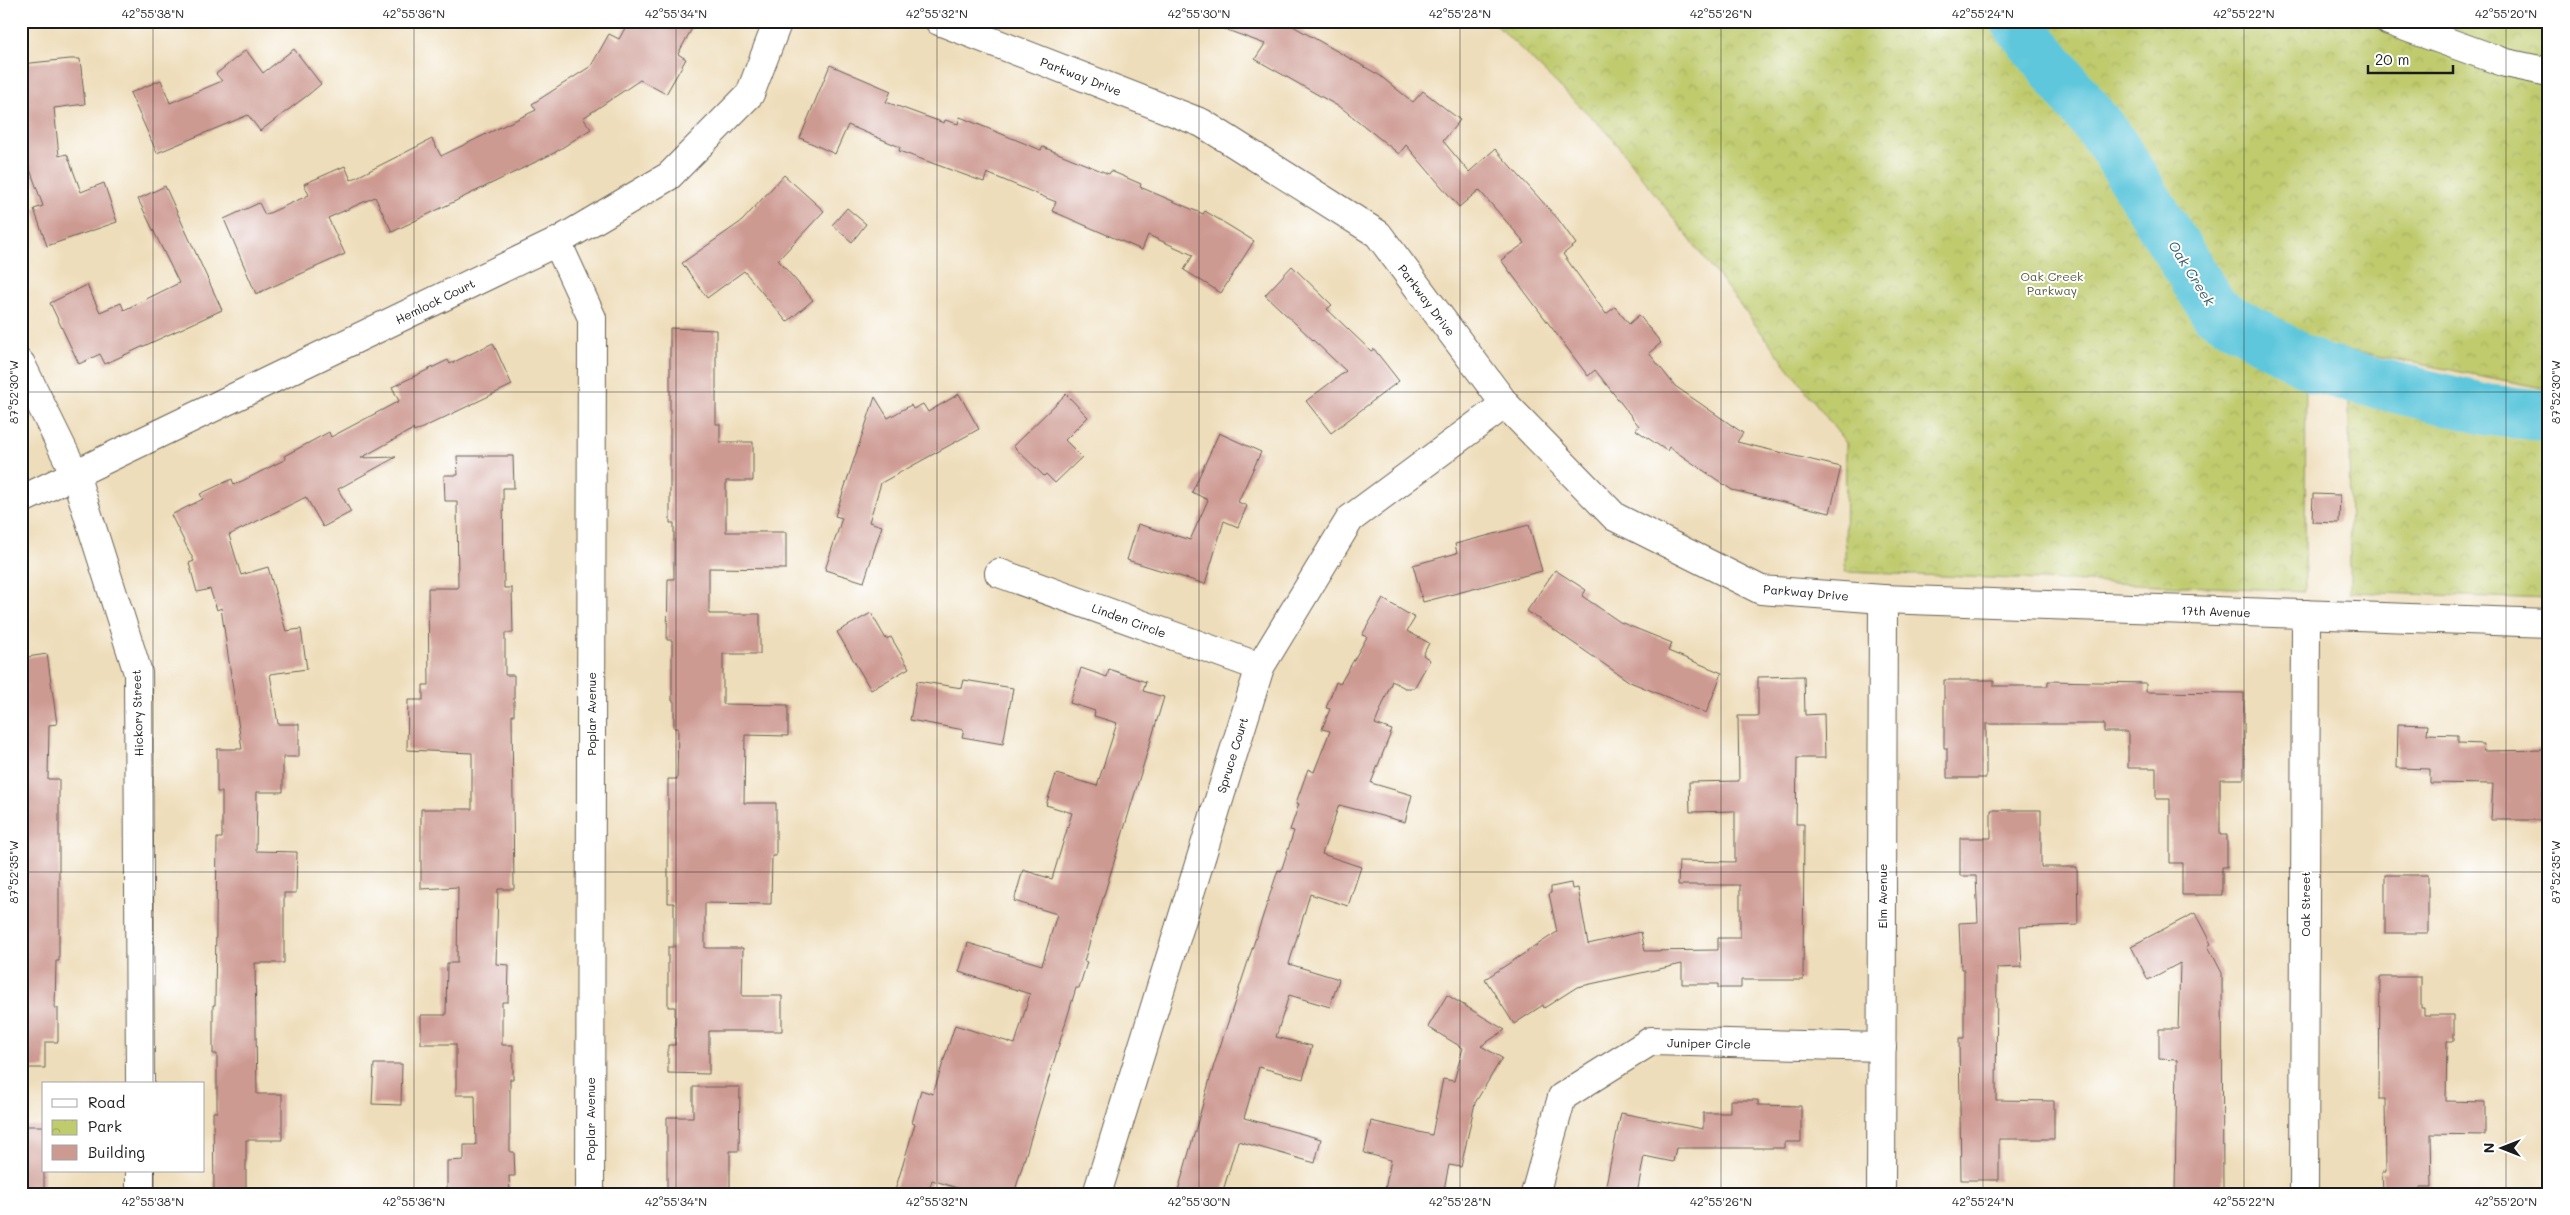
<svg xmlns="http://www.w3.org/2000/svg" width="2570" height="1215" font-family="Mali,sans-serif">
  <defs>
    <pattern id="park-crowns" width="20" height="18" patternUnits="userSpaceOnUse" patternTransform="scale(1.25)"><rect width="20" height="18" fill="#bfcb6d"/><path d="M2 6a3 3 0 1 1 6 0M12 15a3 3 0 1 1 6 0" fill="none" stroke="#a4ae5e"/></pattern>
  </defs>
  <rect width="100%" height="100%" fill="#fff"/>
  <filter id="ink" filterUnits="userSpaceOnUse"><feTurbulence type="fractalNoise" baseFrequency=".02" numOctaves="2"/><feDisplacementMap in="SourceGraphic" scale="10" xChannelSelector="R" yChannelSelector="G"/><feConvolveMatrix kernelMatrix="1 2 1 2 8 2 1 2 1" color-interpolation-filters="sRGB"/></filter>
  <filter id="wash" filterUnits="userSpaceOnUse"><feTurbulence type="fractalNoise" baseFrequency=".0096" numOctaves="4" result="noise"/><feDisplacementMap in="SourceGraphic" scale="20" xChannelSelector="R" yChannelSelector="G"/><feGaussianBlur stdDeviation="1.12" result="paint"/><feColorMatrix in="noise" values="0 0 0 0 0 0 0 0 0 0 0 0 0 0 0 0 0 1.4 0 .05"/><feComposite in="paint" operator="in"/></filter>
  <g filter="url(#wash)">
    <rect width="100%" height="100%" fill="#eeddba"/>
    <g fill="url(#park-crowns)" stroke="#6e7444">
      <path d="M 1492,21 L 2549,21 L 2549,389 L 2306,342 L 2305,591 L 1845,572 L 1846,443 L 1609,134 Z"/>
      <path d="M 2349,396 L 2549,435 L 2549,599 L 2350,592 Z"/>
    </g>
    <g fill="none" stroke-linecap="round" stroke-linejoin="round">
      <path stroke="#5fc7dc" stroke-width="51" d="M 2016,21 L 2111,142 L 2215,311 L 2319,369 L 2488,410 L 2549,416"/>
    </g>
    <g id="blocks">
      <g fill="#cd9a92">
        <path d="M 629,21 L 696,21 L 678,54 L 686,59 L 666,94 L 640,80 L 583,118 L 591,129 L 554,153 L 392,232 L 375,197 L 328,218 L 345,254 L 256,294 L 224,219 L 259,203 L 265,215 L 309,195 L 304,184 L 345,166 L 351,180 L 432,139 L 441,156 L 536,110 L 532,104 L 591,66 L 609,34 L 619,39 Z"/>
        <path d="M 1211,21 L 1284,21 L 1379,75 L 1413,102 L 1423,91 L 1460,120 L 1443,141 L 1469,172 L 1495,149 L 1558,219 L 1576,244 L 1563,254 L 1606,314 L 1615,307 L 1629,324 L 1639,315 L 1661,343 L 1649,353 L 1675,386 L 1743,433 L 1737,442 L 1841,467 L 1830,513 L 1732,490 L 1669,447 L 1667,451 L 1636,430 L 1639,426 L 1595,370 L 1588,376 L 1501,260 L 1525,243 L 1479,190 L 1459,207 L 1406,145 L 1399,154 L 1343,109 L 1255,59 L 1265,44 L 1211,24 Z"/>
        <path d="M 294,49 L 321,84 L 308,95 L 260,131 L 248,115 L 157,153 L 130,93 L 161,80 L 170,103 L 222,81 L 216,74 L 246,50 L 263,73 Z"/>
        <path d="M 70,59 L 80,59 L 85,104 L 54,108 L 59,156 L 67,154 L 81,192 L 104,183 L 117,222 L 47,246 L 34,209 L 43,206 L 21,144 L 21,64 Z"/>
        <path d="M 830,65 L 891,91 L 886,102 L 944,123 L 945,120 L 958,124 L 960,117 L 1041,150 L 1043,147 L 1109,174 L 1111,171 L 1141,184 L 1140,187 L 1203,214 L 1205,211 L 1254,241 L 1221,293 L 1184,270 L 1193,255 L 1148,235 L 1142,250 L 1052,211 L 1056,202 L 987,173 L 984,182 L 899,151 L 900,147 L 848,125 L 835,154 L 800,138 Z"/>
        <path d="M 784,175 L 824,211 L 778,260 L 813,300 L 787,322 L 744,271 L 707,298 L 682,263 L 742,221 Z"/>
        <path d="M 165,186 L 222,310 L 105,364 L 100,354 L 79,364 L 50,303 L 87,285 L 100,312 L 121,303 L 124,310 L 179,283 L 138,199 Z"/>
        <path d="M 847,208 L 866,224 L 852,242 L 832,225 Z"/>
        <path d="M 1292,266 L 1332,305 L 1327,309 L 1371,351 L 1374,349 L 1399,381 L 1331,433 L 1306,401 L 1346,371 L 1265,295 Z"/>
        <path d="M 670,328 L 716,330 L 716,424 L 720,424 L 720,442 L 753,442 L 753,481 L 726,481 L 726,532 L 786,532 L 786,569 L 709,568 L 709,614 L 760,614 L 760,654 L 723,654 L 723,704 L 788,705 L 788,736 L 745,735 L 744,803 L 776,803 L 776,856 L 772,856 L 771,904 L 705,903 L 705,948 L 743,948 L 742,996 L 782,996 L 782,1031 L 709,1031 L 709,1074 L 668,1073 L 668,1045 L 675,1045 L 675,1007 L 668,1007 L 668,947 L 674,947 L 674,903 L 668,903 L 668,779 L 677,779 L 678,728 L 674,728 L 674,701 L 672,701 L 672,640 L 667,640 L 668,579 L 674,579 L 674,523 L 670,523 Z"/>
        <path d="M 493,343 L 512,385 L 414,432 L 413,429 L 361,458 L 396,457 L 338,489 L 351,512 L 323,527 L 306,497 L 229,535 L 241,575 L 268,567 L 286,631 L 301,629 L 307,669 L 270,674 L 278,724 L 299,724 L 299,757 L 283,757 L 283,792 L 257,792 L 256,851 L 297,852 L 296,893 L 284,893 L 284,963 L 255,963 L 257,1094 L 282,1094 L 282,1140 L 246,1140 L 246,1194 L 214,1194 L 213,1112 L 217,1112 L 217,1054 L 213,1054 L 213,1005 L 215,1005 L 217,838 L 222,838 L 222,792 L 217,792 L 217,749 L 242,749 L 221,608 L 217,610 L 210,589 L 197,592 L 189,563 L 194,561 L 171,515 L 203,499 L 200,494 L 232,479 L 234,485 L 286,459 L 284,456 L 329,432 L 331,437 L 399,401 L 392,387 L 448,360 L 450,364 Z"/>
        <path d="M 959,394 L 979,429 L 881,483 L 869,522 L 882,526 L 864,582 L 825,570 L 842,518 L 835,516 L 875,397 L 888,418 L 911,405 L 913,409 L 923,404 L 928,412 Z"/>
        <path d="M 1066,394 L 1088,417 L 1065,440 L 1082,457 L 1055,483 L 1046,474 L 1044,476 L 1013,446 Z"/>
        <path d="M 1219,433 L 1261,452 L 1238,502 L 1247,506 L 1238,527 L 1224,521 L 1205,584 L 1127,560 L 1138,524 L 1190,540 L 1208,500 L 1192,492 Z"/>
        <path d="M 457,456 L 513,456 L 514,488 L 503,488 L 504,588 L 512,588 L 513,633 L 505,633 L 505,675 L 514,675 L 514,715 L 512,715 L 514,889 L 498,889 L 496,964 L 509,965 L 508,1002 L 502,1002 L 502,1045 L 513,1045 L 513,1079 L 510,1079 L 510,1152 L 514,1152 L 515,1176 L 509,1176 L 510,1193 L 447,1194 L 447,1161 L 464,1160 L 464,1145 L 476,1145 L 475,1095 L 456,1095 L 456,1044 L 421,1044 L 421,1015 L 446,1015 L 447,963 L 457,963 L 458,887 L 421,889 L 421,809 L 472,809 L 472,753 L 407,750 L 408,700 L 423,700 L 423,685 L 429,685 L 428,588 L 458,588 L 457,501 L 445,501 L 444,475 L 458,475 Z"/>
        <path d="M 2313,494 L 2340,495 L 2339,523 L 2312,522 Z"/>
        <path d="M 1529,525 L 1542,571 L 1423,602 L 1413,565 L 1457,553 L 1455,544 Z"/>
        <path d="M 1555,570 L 1586,590 L 1582,596 L 1620,622 L 1672,643 L 1668,651 L 1722,673 L 1706,713 L 1630,682 L 1527,611 Z"/>
        <path d="M 1383,599 L 1415,618 L 1407,631 L 1429,643 L 1423,655 L 1430,660 L 1414,688 L 1405,688 L 1392,681 L 1375,724 L 1392,730 L 1371,783 L 1412,795 L 1405,822 L 1339,805 L 1322,854 L 1361,867 L 1348,906 L 1310,894 L 1289,964 L 1339,979 L 1330,1007 L 1289,995 L 1276,1037 L 1312,1046 L 1303,1079 L 1259,1067 L 1244,1118 L 1321,1139 L 1315,1163 L 1238,1141 L 1222,1194 L 1177,1194 L 1214,1065 L 1278,870 L 1281,871 L 1294,831 L 1290,830 L 1299,804 L 1296,803 L 1308,769 L 1314,772 L 1330,731 L 1322,729 L 1330,709 L 1326,708 L 1336,682 L 1340,684 L 1367,637 L 1362,635 Z"/>
        <path d="M 871,613 L 886,639 L 891,637 L 909,668 L 871,690 L 837,632 Z"/>
        <path d="M 47,654 L 57,724 L 49,725 L 48,779 L 59,779 L 59,961 L 56,961 L 55,1008 L 58,1008 L 58,1042 L 45,1042 L 45,1068 L 21,1068 L 21,658 Z"/>
        <path d="M 1081,668 L 1107,677 L 1109,669 L 1146,682 L 1143,691 L 1164,697 L 1084,961 L 1087,962 L 1079,988 L 1076,988 L 1014,1194 L 976,1194 L 932,1180 L 928,1194 L 894,1194 L 915,1124 L 912,1123 L 921,1090 L 933,1094 L 955,1025 L 1015,1044 L 1030,994 L 959,972 L 968,943 L 1042,965 L 1057,914 L 1014,901 L 1023,870 L 1052,879 L 1072,813 L 1046,805 L 1056,774 L 1097,786 L 1117,723 L 1094,716 L 1095,711 L 1070,703 Z"/>
        <path d="M 1804,676 L 1805,715 L 1824,714 L 1825,758 L 1797,758 L 1796,824 L 1804,824 L 1803,980 L 1741,980 L 1741,988 L 1718,988 L 1718,984 L 1682,984 L 1682,964 L 1577,987 L 1544,1008 L 1543,1005 L 1514,1024 L 1485,979 L 1557,932 L 1549,894 L 1551,893 L 1551,887 L 1571,883 L 1572,889 L 1578,888 L 1588,944 L 1641,932 L 1645,951 L 1718,950 L 1718,938 L 1740,938 L 1740,885 L 1678,885 L 1679,861 L 1735,862 L 1735,811 L 1690,812 L 1689,782 L 1739,781 L 1738,716 L 1758,716 L 1758,677 Z"/>
        <path d="M 964,680 L 1013,688 L 1003,744 L 962,737 L 964,730 L 910,720 L 917,681 L 962,688 Z"/>
        <path d="M 1944,680 L 1994,680 L 1994,686 L 2048,686 L 2048,681 L 2146,683 L 2146,692 L 2244,693 L 2244,779 L 2220,779 L 2220,835 L 2227,835 L 2227,867 L 2222,867 L 2222,895 L 2182,895 L 2182,863 L 2170,863 L 2170,799 L 2156,799 L 2156,768 L 2128,768 L 2128,732 L 2104,732 L 2104,724 L 1986,724 L 1986,778 L 1947,778 L 1947,748 L 1944,748 Z"/>
        <path d="M 2398,724 L 2428,725 L 2427,734 L 2458,735 L 2458,743 L 2484,744 L 2483,751 L 2549,750 L 2549,791 L 2543,791 L 2543,820 L 2491,820 L 2493,784 L 2430,783 L 2430,769 L 2397,768 Z"/>
        <path d="M 1991,810 L 2041,810 L 2041,867 L 2077,867 L 2078,925 L 2020,927 L 2022,967 L 1997,968 L 1996,1100 L 2054,1101 L 2054,1139 L 1999,1139 L 1999,1180 L 1961,1180 L 1959,1038 L 1964,1038 L 1964,969 L 1961,969 L 1959,923 L 1978,922 L 1976,876 L 1960,876 L 1960,838 L 1991,838 Z"/>
        <rect x="2385" y="875" width="43" height="58"/>
        <path d="M 2195,913 L 2211,944 L 2208,946 L 2222,973 L 2223,1194 L 2175,1194 L 2177,1060 L 2159,1059 L 2159,1029 L 2178,1029 L 2180,963 L 2148,980 L 2131,946 Z"/>
        <path d="M 2380,977 L 2421,977 L 2421,1008 L 2424,1008 L 2424,1015 L 2454,1015 L 2454,1041 L 2447,1041 L 2446,1101 L 2485,1102 L 2485,1135 L 2431,1134 L 2432,1187 L 2420,1187 L 2420,1192 L 2413,1194 L 2383,1194 L 2382,1172 L 2386,1172 L 2385,1099 L 2379,1099 Z"/>
        <path d="M 1447,995 L 1505,1030 L 1481,1046 L 1502,1058 L 1475,1103 L 1461,1167 L 1449,1165 L 1443,1194 L 1384,1194 L 1391,1160 L 1364,1153 L 1371,1121 L 1432,1135 L 1443,1079 L 1454,1081 L 1463,1048 L 1428,1027 Z"/>
        <path d="M 374,1064 L 402,1064 L 401,1105 L 372,1104 Z"/>
        <path d="M 693,1087 L 740,1087 L 739,1151 L 730,1151 L 730,1194 L 667,1194 L 667,1117 L 693,1117 Z"/>
        <path d="M 1730,1100 L 1758,1100 L 1758,1105 L 1801,1106 L 1801,1142 L 1785,1142 L 1785,1148 L 1676,1148 L 1673,1162 L 1644,1156 L 1637,1194 L 1604,1194 L 1621,1113 L 1703,1129 L 1703,1113 L 1730,1113 Z"/>
        <rect x="21" y="1126" width="23" height="68"/>
      </g>
    </g>
  </g>
  <g filter="url(#ink)">
    <use href="#blocks" fill-opacity="0" stroke="#666053" stroke-width="1"/>
    <g fill="none" stroke-linecap="round" stroke-linejoin="round">
      <g stroke="#666053" stroke-width="30">
        <g id="minor">
          <path d="M 939,21 L 1202,123 L 1378,234 L 1505,404 L 1615,517 L 1761,590 L 1883,599 L 2549,623"/>
          <path d="M 2389,21 L 2506,63 L 2549,72"/>
          <path d="M 557,242 L 592,318 L 590,1194"/>
          <path d="M 21,364 L 75,474 L 138,673 L 140,1084"/>
          <path d="M 21,500 L 557,242 L 669,176 L 750,94 L 778,21"/>
          <path d="M 999,573 L 1260,667"/>
          <path d="M 140,1171 L 140,1194"/>
          <path d="M 1097,1194 L 1260,667 L 1350,519 L 1505,404"/>
          <path d="M 1535,1194 L 1562,1097 L 1651,1041 L 1882,1047"/>
          <path d="M 1881,1194 L 1883,599"/>
          <path d="M 2304,1194 L 2306,614"/>
        </g>
      </g>
      <use href="#minor" stroke="#fff" stroke-width="28"/>
    </g>
  </g>
  <path fill="none" stroke="#1c1c1c" stroke-width="1" stroke-opacity="0.45" d="M 153,21 L 153,1084M 414,21 L 414,1194M 676,21 L 676,1194M 937,21 L 937,1194M 1199,21 L 1199,1194M 1460,21 L 1460,1194M 1721,21 L 1721,1194M 1983,21 L 1983,1194M 2244,21 L 2244,1194M 2506,21 L 2506,1194M 21,392 L 2549,392M 21,872 L 2549,872M 153,1171 L 153,1194"/>
  <g text-anchor="middle" dominant-baseline="central" stroke-width="4" stroke-linejoin="round" paint-order="stroke">
    <g font-size="12" fill="#1c1c1c" stroke="#fff">
      <text transform="translate(1081 76) rotate(21)">Parkway Drive</text>
      <text transform="translate(1427 300) rotate(53)">Parkway Drive</text>
      <text transform="translate(435 301) rotate(-26)">Hemlock Court</text>
      <text transform="translate(1806 592) rotate(5)">Parkway Drive</text>
      <text transform="translate(2216 611) rotate(2)">17th Avenue</text>
      <text transform="translate(1129 620) rotate(20)">Linden Circle</text>
      <text transform="translate(137 713) rotate(-92)">Hickory Street</text>
      <text transform="translate(591 714) rotate(-90)">Poplar Avenue</text>
      <text transform="translate(1232 755) rotate(-73)">Spruce Court</text>
      <text transform="translate(1882 896) rotate(-90)">Elm Avenue</text>
      <text transform="translate(2305 904) rotate(-90)">Oak Street</text>
      <text transform="translate(1709 1043) rotate(1)">Juniper Circle</text>
      <text transform="translate(590 1119) rotate(-90)">Poplar Avenue</text>
    </g>
    <g font-size="12" fill="#555938" stroke="#fff">
      <text x="2052" y="276">Oak Creek<tspan x="2052" dy="14">Parkway</tspan></text>
    </g>
    <g font-size="14" font-style="italic" fill="#376069" stroke="#fff">
      <text transform="translate(2192 273) rotate(58)">Oak Creek</text>
    </g>
  </g>
  <rect width="2570" height="1215" fill="none" stroke="#fff" stroke-width="55"/>
  <rect x="42" y="1082" width="162" height="90" fill="#ffffff" stroke="#a4a4a4"/>
  <rect x="52" y="1099" width="25" height="8" fill="#ffffff" stroke="#a4a4a4"/>
  <text x="88" y="1108" font-size="15" fill="#1c1c1c">Road</text>
  <rect x="52" y="1120" width="25" height="15" fill="url(#park-crowns)" stroke="#a4a4a4"/>
  <text x="88" y="1132" font-size="15" fill="#1c1c1c">Park</text>
  <rect x="52" y="1145" width="25" height="15" fill="#cd9a92" stroke="#a4a4a4"/>
  <text x="88" y="1158" font-size="15" fill="#1c1c1c">Building</text>
  <g transform="translate(2502 1148) rotate(270)" stroke="#ffffff" stroke-width="4" paint-order="stroke">
  <path d="M0-4L9 19L0 12L-9 19Z" fill="#1c1c1c"/>
  <text y="-8" font-size="14" font-weight="bold" text-anchor="middle" fill="#1c1c1c">N</text>
  </g>
  <path d="M2368 65v8h85v-8" fill="none" stroke="#1c1c1c" stroke-width="2.5"/>
  <text x="2375" y="65" font-size="15" fill="#1c1c1c" stroke="#ffffff" stroke-width="4" paint-order="stroke">20 m</text>
  <rect x="28" y="28" width="2514" height="1160" fill="none" stroke="#1c1c1c" stroke-width="2"/>
  <g font-size="12" text-anchor="middle" fill="#1c1c1c">
    <text x="153" y="18">42°55'38"N</text>
    <text x="414" y="18">42°55'36"N</text>
    <text x="676" y="18">42°55'34"N</text>
    <text x="937" y="18">42°55'32"N</text>
    <text x="1199" y="18">42°55'30"N</text>
    <text x="1460" y="18">42°55'28"N</text>
    <text x="1721" y="18">42°55'26"N</text>
    <text x="1983" y="18">42°55'24"N</text>
    <text x="2244" y="18">42°55'22"N</text>
    <text x="2506" y="18">42°55'20"N</text>
    <text transform="translate(2556 392) rotate(-90)" y="4">87°52'30"W</text>
    <text transform="translate(14 392) rotate(-90)" y="4">87°52'30"W</text>
    <text transform="translate(2556 872) rotate(-90)" y="4">87°52'35"W</text>
    <text transform="translate(14 872) rotate(-90)" y="4">87°52'35"W</text>
    <text x="153" y="1206">42°55'38"N</text>
    <text x="414" y="1206">42°55'36"N</text>
    <text x="676" y="1206">42°55'34"N</text>
    <text x="937" y="1206">42°55'32"N</text>
    <text x="1199" y="1206">42°55'30"N</text>
    <text x="1460" y="1206">42°55'28"N</text>
    <text x="1721" y="1206">42°55'26"N</text>
    <text x="1983" y="1206">42°55'24"N</text>
    <text x="2244" y="1206">42°55'22"N</text>
    <text x="2506" y="1206">42°55'20"N</text>
  </g>
</svg>
